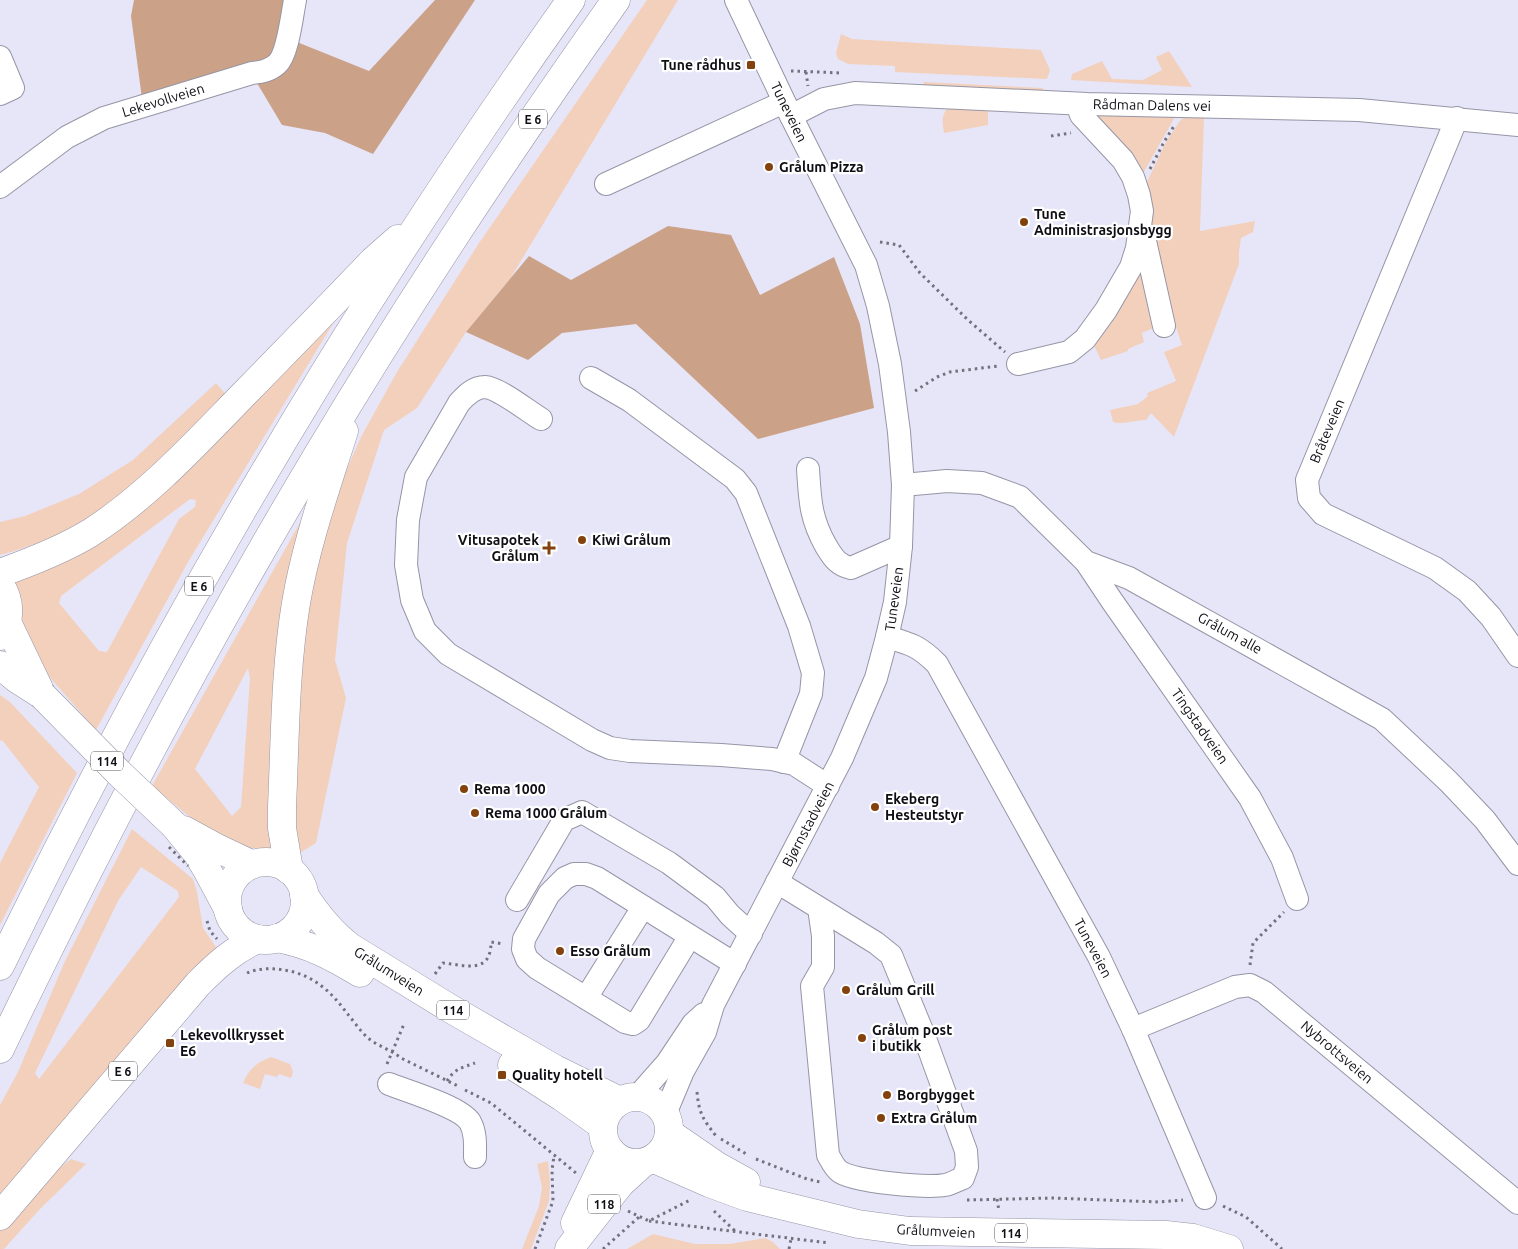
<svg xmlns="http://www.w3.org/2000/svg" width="1518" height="1249" font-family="Ubuntu,sans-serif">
  <rect width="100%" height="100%" fill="#e7e6f9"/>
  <g fill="#f3d0bb" fill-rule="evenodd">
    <path d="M 647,0 L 678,0 L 510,279 L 466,332 L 417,408 L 384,430 L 347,543 L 335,660 L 346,698 L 316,843 L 298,854 L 290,818 L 296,701 L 314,561 L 333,500 L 362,435 L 397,372 L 479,243 Z"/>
    <path d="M 841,34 L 852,39 L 1041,50 L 1050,70 L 1047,79 L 895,72 L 895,66 L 848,64 L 838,59 L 836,53 Z"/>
    <path d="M 1169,51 L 1192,87 L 1071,80 L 1072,74 L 1102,61 L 1112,79 L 1143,80 L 1162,70 L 1156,57 Z"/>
    <path d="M 924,82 L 1043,88 L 1043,92 L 923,86 Z"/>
    <path d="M 949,106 L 988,108 L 988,125 L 944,133 C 942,122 941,115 949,106 Z"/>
    <path d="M 1100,113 L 1175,117 L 1141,177 L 1094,116 Z"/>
    <path d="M 1184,117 L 1204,118 L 1200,231 L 1255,221 L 1253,232 L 1241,238 L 1239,252 L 1239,264 L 1174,437 L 1151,413 L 1146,420 C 1135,420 1123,425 1113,422 L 1110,410 L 1138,404 L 1148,396 L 1147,393 L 1176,381 L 1164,352 L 1182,345 L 1175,324 L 1147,227 L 1145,186 L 1166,142 L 1179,122 Z"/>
    <path d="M 1142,251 L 1158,326 L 1142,333 L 1144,342 L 1128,349 L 1128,351 L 1101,360 L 1090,337 Z"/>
    <path d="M 340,312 L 188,562 L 96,730 L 39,665 L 20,628 L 12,584 L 65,559 ZM 190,499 L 196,500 L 195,507 L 179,519 L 107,652 L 99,651 L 59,603 L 61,596 Z"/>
    <path d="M 216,383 L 227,396 C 186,435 146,481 98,512 C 69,532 34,546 0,555 L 0,522 L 25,516 L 79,494 L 133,460 Z"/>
    <path d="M 315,496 L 271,834 L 271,848 L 240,848 L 214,837 L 152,786 ZM 248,668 L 250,678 L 241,807 L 232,816 L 195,769 Z"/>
    <path d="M 0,695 L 10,702 L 77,773 L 0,925 L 0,863 L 39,787 L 2,740 L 0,741 Z"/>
    <path d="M 132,829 L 193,879 L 197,892 L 203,928 L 218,950 L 0,1203 L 0,1105 L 18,1072 L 65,961 ZM 141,867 L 178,891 L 179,897 L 39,1079 L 35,1073 L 118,901 Z"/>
    <path d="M 271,1057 L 290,1064 L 293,1072 L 291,1078 L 279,1074 L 277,1077 L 265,1074 L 260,1089 L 243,1083 C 248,1070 257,1062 271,1057 Z"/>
    <path d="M 71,1159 L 86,1164 L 39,1210 L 4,1249 L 0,1249 L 0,1228 L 40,1183 Z"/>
    <path d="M 548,1161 L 550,1183 L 549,1201 L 531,1249 L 522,1249 L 539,1206 L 542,1187 L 537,1164 Z"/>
    <path d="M 653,1234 L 695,1244 L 729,1244 L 765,1238 L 773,1242 L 780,1249 L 627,1249 Z"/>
  </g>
  <g fill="#cba187">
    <path d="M 134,0 L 295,0 L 287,38 L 369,71 L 435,0 L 475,0 L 373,154 L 325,133 L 282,125 L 251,73 L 143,106 L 131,16 Z"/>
    <path d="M 668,226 L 731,235 L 760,295 L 834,257 L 860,324 L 874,408 L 758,439 L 636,324 L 562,333 L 528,360 L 466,332 L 529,256 L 571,280 Z"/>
  </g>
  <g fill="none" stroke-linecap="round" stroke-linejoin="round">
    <g stroke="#9695a6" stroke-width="24">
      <g id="minor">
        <path d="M 0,57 L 13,88 L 0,94"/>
        <path d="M 791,116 L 824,99 L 855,93 L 1087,104 L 1359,110 L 1518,125"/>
        <path d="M 1457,118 L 1307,480 L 1309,498 L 1323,514 L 1435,568 L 1467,591 L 1491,617 L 1518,656"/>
        <path d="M 606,184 L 784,102"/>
        <path d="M 0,187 L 67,137 L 104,118 L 252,73 C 261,72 269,71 277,64 C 288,54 292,15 295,0"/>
        <path d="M 1143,232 L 1164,326"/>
        <path d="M 1018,364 L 1069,352 L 1085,339 L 1106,310 L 1131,267 L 1137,248 L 1142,211 L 1139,195 L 1133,177 L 1123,160 L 1081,115 L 1077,104"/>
        <path d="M 591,378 L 629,400 L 735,479 L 746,493 L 799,626 L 813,673 L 811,694 L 784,762"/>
        <path d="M 541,419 C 529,412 499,388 485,387 C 474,387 466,395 459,403 L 416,477 L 408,520 L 406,565 L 412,600 L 425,631 L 448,654 L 592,740 L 610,748 L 630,751 L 721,755 L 772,759 L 794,764 L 828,786"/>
        <path d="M 808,469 C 810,499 810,518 826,546 C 833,557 837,565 851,568 L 901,546"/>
        <path d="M 903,485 L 947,481 L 982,483 L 1020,497 L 1086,562 L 1129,578 L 1382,719 L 1449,782 L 1485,820 L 1518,864"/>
        <path d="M 1086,562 L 1112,601 L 1250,798 L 1282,858 L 1297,899"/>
        <path d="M 887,637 C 911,644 919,646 937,664 L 1099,957 L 1133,1029 L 1205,1198"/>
        <path d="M 777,882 L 876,943 L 891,955 L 923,1033 L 966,1151 L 967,1167 L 963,1178 C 957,1180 951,1184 945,1185 C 927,1188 852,1182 839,1171 C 834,1167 831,1160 828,1155 L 812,986 L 823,967 L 823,936 L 819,908"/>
        <path d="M 517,900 L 564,820 L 582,812 L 669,863 L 715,897 L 730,915 L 751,934"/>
        <path d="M 690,936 L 639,1020 L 633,1024 L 625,1022 L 537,968 L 527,959 L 523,949 L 524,939 L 549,894 L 565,878 L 574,874 L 586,874 L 597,878 L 735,964"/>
        <path d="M 586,998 L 643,907"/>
        <path d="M 1133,1029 L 1235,987 L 1250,985 L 1264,992 L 1518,1203"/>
        <path d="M 389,1084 C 407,1091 461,1107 470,1122 C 476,1133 475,1145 475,1157"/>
        <path d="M 637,1097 L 667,1063 L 693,1024 L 704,1014"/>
        <path d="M 665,1114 L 683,1071 L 705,1032 L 713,1005 L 842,758 L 876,678 L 887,637 L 895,602 L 901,546 L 903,485 L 899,432 L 890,364 L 878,306 L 866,265 L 791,116 L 736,0"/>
      </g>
    </g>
    <g stroke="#9695a6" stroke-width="29">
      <g id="major">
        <path d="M 0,585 C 11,601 11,621 0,636"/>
        <path d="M 7,622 L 42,695"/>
        <path d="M 0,665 L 17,679 L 42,695"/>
        <path d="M 174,825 L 197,853 L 206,868 L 228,909"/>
        <path d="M 184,830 L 219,849 L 251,864"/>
        <circle cx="266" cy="901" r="39"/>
        <path d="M 304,895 C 317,915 330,932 350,947 L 451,1009 L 555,1069 L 620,1101"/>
        <path d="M 277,938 C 309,944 332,956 360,973"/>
        <path d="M 512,1065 L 562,1097 L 603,1126"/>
        <circle cx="636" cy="1130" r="33"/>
        <path d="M 669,1133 L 717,1166 L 746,1182"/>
        <path d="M 654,1159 L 709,1183 L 747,1197 L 858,1224 L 910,1231 L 1166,1235 L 1193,1238 L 1229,1249"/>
        <path d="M 575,1223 L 610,1150"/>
        <path d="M 569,1249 L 620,1184 L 643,1163"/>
      </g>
    </g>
    <g stroke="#9695a6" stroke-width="29">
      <g id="highway">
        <path d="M 0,573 C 31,562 62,550 90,533 C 148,496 196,443 244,394 C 287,350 330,306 373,261 L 398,239"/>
        <path d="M 289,870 L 282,828 L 282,807 C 285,740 285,669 296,603 C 306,544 326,488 344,431"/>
        <path d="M 0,966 C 163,629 354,305 571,0"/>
        <path d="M 0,1049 C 97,847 202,648 317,456 C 410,300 511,148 616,0"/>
        <path d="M 0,1216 L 198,984 C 217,965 233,950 258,939"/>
      </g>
    </g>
    <g stroke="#72717d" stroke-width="3" stroke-dasharray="2.5 4" stroke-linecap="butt">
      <path d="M 791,71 L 842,73"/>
      <path d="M 806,72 L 808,86"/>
      <path d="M 1051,136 L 1071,133"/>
      <path d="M 1150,169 L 1164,142 L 1174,126"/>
      <path d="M 880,242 L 899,245 L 920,273 L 968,320 L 1005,352"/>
      <path d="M 915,391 L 937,377 L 950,372 L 998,366"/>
      <path d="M 207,921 L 210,931 L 217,939"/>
      <path d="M 1250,965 L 1253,943 L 1284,912"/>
      <path d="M 247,973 C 258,968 272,968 284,970 C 311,974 330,990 346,1012 C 353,1020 360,1031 368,1038 C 378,1046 391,1050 401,1058 L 460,1087"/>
      <path d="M 435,974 L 443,963 C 465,965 491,975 491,942 L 504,944"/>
      <path d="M 387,1064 L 404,1024"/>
      <path d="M 447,1081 C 455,1068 462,1068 475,1063"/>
      <path d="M 465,1090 L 491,1103 L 576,1173"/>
      <path d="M 697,1092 C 699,1114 703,1119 716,1136"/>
      <path d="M 721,1139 L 748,1155"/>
      <path d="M 756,1159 L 807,1179 L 820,1182"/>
      <path d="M 997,1199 L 999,1211"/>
      <path d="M 967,1200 L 1053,1198 L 1159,1202 L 1183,1200"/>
      <path d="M 1223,1206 L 1246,1217 L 1282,1249"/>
      <path d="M 628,1211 L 649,1221 L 690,1200"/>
      <path d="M 714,1211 L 735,1231"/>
      <path d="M 649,1221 L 829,1243"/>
      <path d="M 535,1249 L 553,1201 L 552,1170 L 554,1156"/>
      <path d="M 603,1249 L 639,1217"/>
      <path d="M 789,1249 L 791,1239"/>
    </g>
    <use href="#minor" stroke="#fff" stroke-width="22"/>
    <use href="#major" stroke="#fff" stroke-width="28"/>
    <use href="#highway" stroke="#fff" stroke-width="28"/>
    <g stroke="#9695a6" stroke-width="29" stroke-linecap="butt">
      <path id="major-bridge" d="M 42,695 L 118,772 L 174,825"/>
    </g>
    <path stroke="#72717d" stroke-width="3" stroke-dasharray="2.5 4" stroke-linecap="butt" d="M 169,847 L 188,866"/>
    <use href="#major-bridge" stroke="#fff" stroke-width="28"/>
  </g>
  <g fill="#83410d" stroke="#fff" stroke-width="2">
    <rect x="746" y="60" width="10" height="10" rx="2.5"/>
    <circle cx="769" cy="167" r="5"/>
    <circle cx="1024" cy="222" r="5"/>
    <circle cx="582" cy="540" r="5"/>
    <path d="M546.5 540.5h5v5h5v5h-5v5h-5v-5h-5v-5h5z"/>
    <circle cx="464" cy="789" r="5"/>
    <circle cx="875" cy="807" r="5"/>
    <circle cx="475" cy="813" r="5"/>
    <circle cx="560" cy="951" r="5"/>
    <circle cx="846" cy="990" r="5"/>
    <circle cx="862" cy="1038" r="5"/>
    <rect x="165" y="1038" width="10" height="10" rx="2.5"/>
    <rect x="497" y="1070" width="10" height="10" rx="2.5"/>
    <circle cx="887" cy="1095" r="5"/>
    <circle cx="881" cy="1118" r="5"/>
  </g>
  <g text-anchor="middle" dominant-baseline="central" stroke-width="4.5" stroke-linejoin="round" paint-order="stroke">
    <g fill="#fff" stroke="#56565a" stroke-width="1">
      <rect x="519" y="109.5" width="28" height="19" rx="4"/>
      <rect x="185" y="576.5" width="28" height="19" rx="4"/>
      <rect x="91" y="751.5" width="32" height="19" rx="4"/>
      <rect x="437" y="1000.5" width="32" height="19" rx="4"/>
      <rect x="109" y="1061.5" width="28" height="19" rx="4"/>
      <rect x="588" y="1194.5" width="32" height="19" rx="4"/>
      <rect x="995" y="1223.5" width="32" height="19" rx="4"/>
    </g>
    <g font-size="12" font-weight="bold" fill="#0e0e14">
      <text x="533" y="119">E 6</text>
      <text x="199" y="586">E 6</text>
      <text x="107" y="761">114</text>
      <text x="453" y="1010">114</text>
      <text x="123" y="1071">E 6</text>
      <text x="604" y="1204">118</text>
      <text x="1011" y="1233">114</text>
    </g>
    <g font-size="14" font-weight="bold" fill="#0e0e14" stroke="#fff" text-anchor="start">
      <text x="741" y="65" text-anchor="end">Tune rådhus</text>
      <text x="779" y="167">Grålum Pizza</text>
      <text x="1034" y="214">Tune<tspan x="1034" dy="16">Administrasjonsbygg</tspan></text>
      <text x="539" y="540" text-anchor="end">Vitusapotek<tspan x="539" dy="16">Grålum</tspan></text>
      <text x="592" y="540">Kiwi Grålum</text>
      <text x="474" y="789">Rema 1000</text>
      <text x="885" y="799">Ekeberg<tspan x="885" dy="16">Hesteutstyr</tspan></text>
      <text x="485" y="813">Rema 1000 Grålum</text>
      <text x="570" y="951">Esso Grålum</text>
      <text x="856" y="990">Grålum Grill</text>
      <text x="872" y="1030">Grålum post<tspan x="872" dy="16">i butikk</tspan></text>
      <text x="180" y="1035">Lekevollkrysset<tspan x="180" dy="16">E6</tspan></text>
      <text x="512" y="1075">Quality hotell</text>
      <text x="897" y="1095">Borgbygget</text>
      <text x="891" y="1118">Extra Grålum</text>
    </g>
    <g font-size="14" fill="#0e0e14" stroke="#fff">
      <text transform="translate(163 100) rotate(-17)">Lekevollveien</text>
      <text transform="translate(1152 105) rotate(1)">Rådman Dalens vei</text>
      <text transform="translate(789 112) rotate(64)">Tuneveien</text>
      <text transform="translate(1327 431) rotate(-67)">Bråteveien</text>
      <text transform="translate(894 599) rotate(-82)">Tuneveien</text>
      <text transform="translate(1230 633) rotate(29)">Grålum alle</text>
      <text transform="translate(1200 726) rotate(55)">Tingstadveien</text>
      <text transform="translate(808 824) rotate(-62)">Bjørnstadveien</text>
      <text transform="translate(1093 948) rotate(62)">Tuneveien</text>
      <text transform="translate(389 971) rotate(32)">Grålumveien</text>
      <text transform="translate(1337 1052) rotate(40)">Nybrottsveien</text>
      <text transform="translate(936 1231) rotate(3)">Grålumveien</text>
    </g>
  </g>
</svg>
